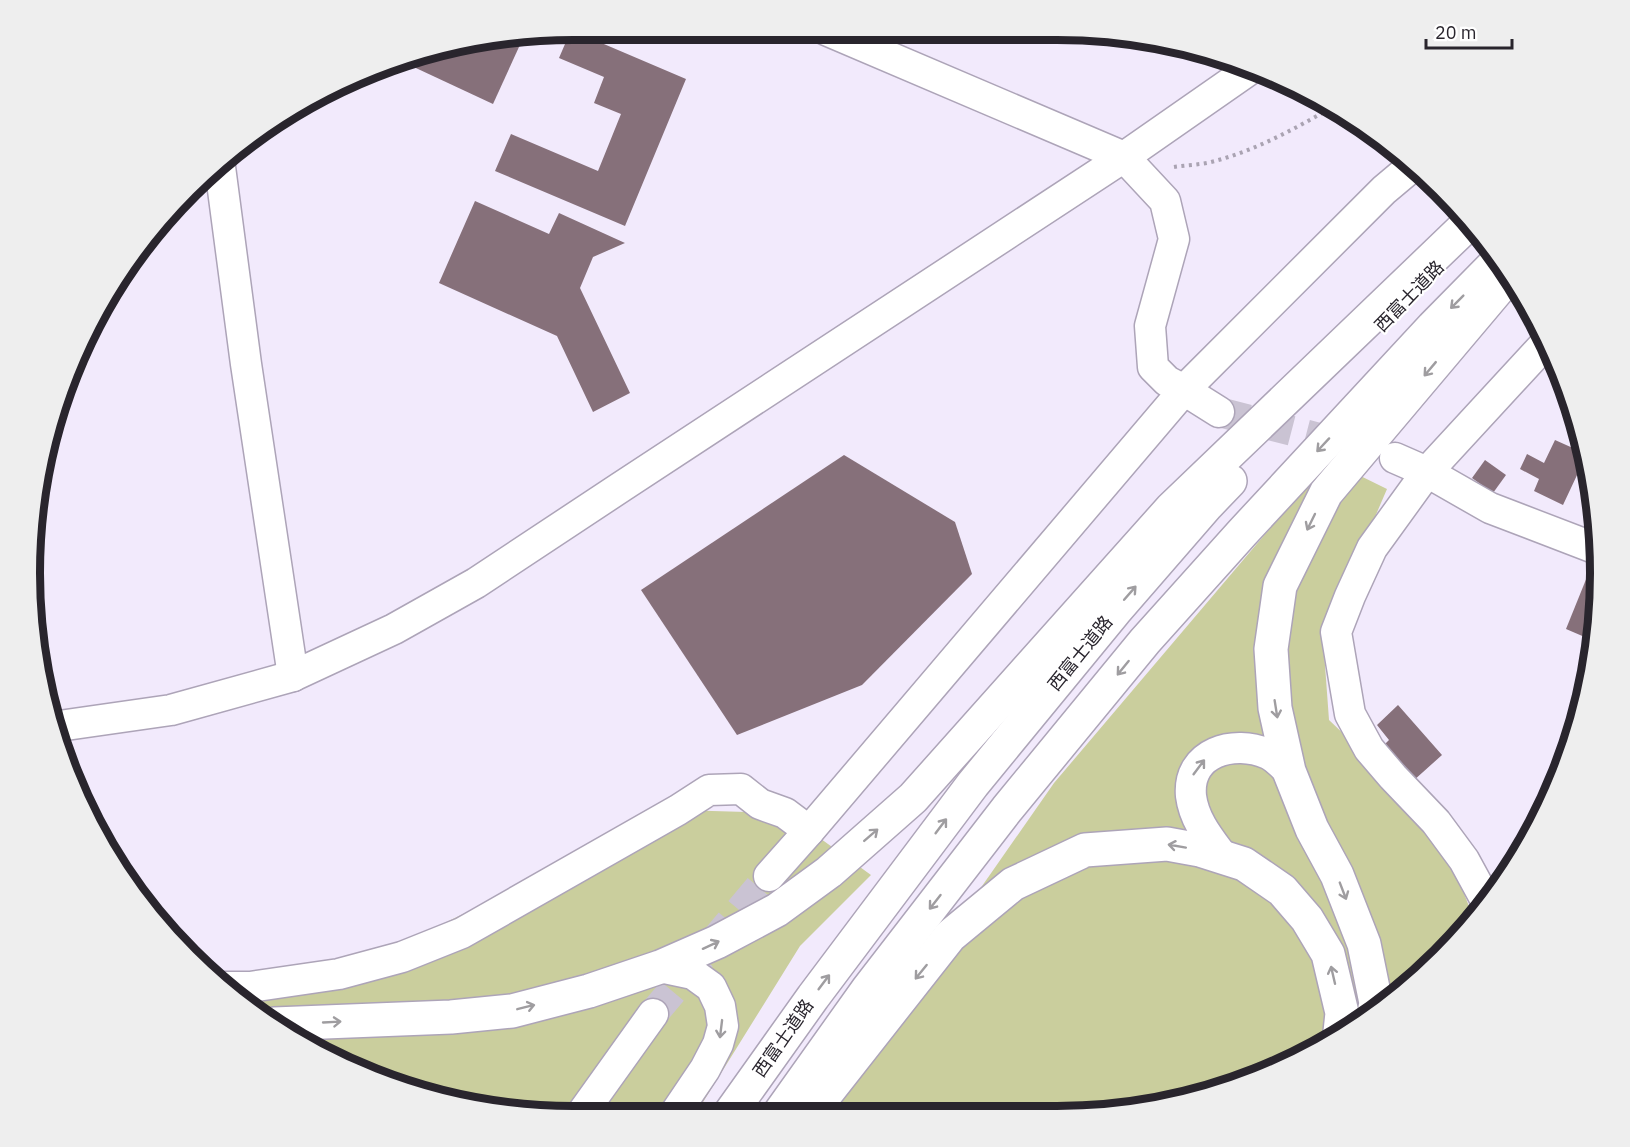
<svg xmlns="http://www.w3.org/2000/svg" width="1630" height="1147" font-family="'IBM Plex Sans','Noto Sans JP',sans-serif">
  <rect width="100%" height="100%" fill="#f2eafc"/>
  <g fill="#cace9d">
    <path d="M 1328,460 L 1387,489 L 1323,638 L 1329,720 L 1436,822 L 1474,919 L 1415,982 L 1297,1061 L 1128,1112 L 823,1114 L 1054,783 Z"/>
    <path d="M 678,810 L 785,813 L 871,875 L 800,946 L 695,1115 L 538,1116 L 433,1099 L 333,1061 L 243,1005 L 214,977 L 339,974 Z"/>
  </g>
  <g fill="#86707a">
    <path d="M 571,30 L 686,79 L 625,226 L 495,171 L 511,134 L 598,171 L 621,114 L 594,103 L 604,77 L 559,58 Z"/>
    <path d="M 524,36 L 493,104 L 403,62 L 433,49 Z"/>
    <path d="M 475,201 L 549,234 L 559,213 L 625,243 L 593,257 L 580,288 L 630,393 L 593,412 L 557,336 L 439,283 Z"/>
    <path d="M 1570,396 L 1571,398 L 1575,414 L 1564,409 Z"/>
    <path d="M 1555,440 L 1584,453 L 1585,458 L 1563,505 L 1534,491 L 1539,479 L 1520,469 L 1527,454 L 1544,463 Z"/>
    <path d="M 844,455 L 955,522 L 972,574 L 862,685 L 737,735 L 641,590 Z"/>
    <path d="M 1485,460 L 1506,475 L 1493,493 L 1472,478 Z"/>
    <path d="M 1589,572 L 1598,576 L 1599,609 L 1594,641 L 1566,629 Z"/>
    <path d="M 1398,705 L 1442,755 L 1413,781 L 1381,748 L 1389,740 L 1377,725 Z"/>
  </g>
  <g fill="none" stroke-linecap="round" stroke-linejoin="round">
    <g stroke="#cac3d3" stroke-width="30" stroke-dasharray="30 15" stroke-linecap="butt">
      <path d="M 1219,412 L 1350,446"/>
      <path d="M 653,1014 L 769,876"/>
    </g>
    <g stroke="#ada4b8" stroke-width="33">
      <g id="minor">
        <path d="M 826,30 L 1124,157 L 1165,201 L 1174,239 L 1150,326 L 1153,367 L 1167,381 L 1184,390 L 1219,412"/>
        <path d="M 220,167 L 246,364 L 293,676"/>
        <path d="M 1395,458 L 1427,472 L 1490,508 L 1597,549"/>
        <path d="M 59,726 L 171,710 L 293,676 L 394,629 L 476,583 L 621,487 L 1124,157 L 1246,72"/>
        <path d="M 1223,857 C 1209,838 1194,820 1191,796 C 1187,752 1234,739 1268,754 C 1275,757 1283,766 1289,771"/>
        <path d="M 769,876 L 809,831 L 1184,390 L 1384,190 L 1409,169"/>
        <path d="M 1488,904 L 1464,860 L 1436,822 L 1393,777 L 1369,749 L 1350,714 L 1336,632 L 1350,596 L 1372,548 L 1427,472 L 1546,343"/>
        <path d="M 660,967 L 693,974 L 711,987 L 720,1006 L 723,1026 L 718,1044 L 705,1069 L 674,1115"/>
        <path d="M 224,987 L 250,987 L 339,974 L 402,957 L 462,933 L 678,810 L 709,790 L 741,789 L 760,804 L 785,813 L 809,831"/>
        <path d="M 580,1116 L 653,1014"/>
      </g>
    </g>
    <g stroke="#ada4b8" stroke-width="36">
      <g id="highway">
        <path d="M 1375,1008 L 1376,1003 L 1364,944 L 1337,875 L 1312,829 L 1289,771 L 1275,708 L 1271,649 L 1280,586 L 1326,493 L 1498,289"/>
        <path d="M 274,1024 L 451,1017 L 512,1011 L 589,991 L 660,967 L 717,942 L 777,910 L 829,872 L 913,798 L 1171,509 L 1470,222"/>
        <path d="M 779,1114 L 868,989 L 1007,809 L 1145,641 L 1242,533 L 1433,327 L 1498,261"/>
        <path d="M 810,1114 L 950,936 L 1013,884 L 1085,850 L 1167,844 L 1200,850 L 1244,864 L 1282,890 L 1307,919 L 1328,954 L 1342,1013 L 1340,1032"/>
        <path d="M 729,1115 L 813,997 L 973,784 L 1115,611 L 1207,505 L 1230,481"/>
      </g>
    </g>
    <path stroke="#aaa3b2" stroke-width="4" stroke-dasharray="3 4.5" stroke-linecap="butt" d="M 1174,167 C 1186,165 1199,165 1211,162 C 1255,151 1294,129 1333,107"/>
    <use href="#minor" stroke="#fff" stroke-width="30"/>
    <use href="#highway" stroke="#fff" stroke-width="33"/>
  </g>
  <defs><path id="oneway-shaft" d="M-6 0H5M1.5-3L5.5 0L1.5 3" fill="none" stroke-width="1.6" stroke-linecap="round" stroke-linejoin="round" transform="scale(1.5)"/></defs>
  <g stroke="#9f9da0">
    <use href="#oneway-shaft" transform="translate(1457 302) rotate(135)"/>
    <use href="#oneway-shaft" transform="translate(1430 369) rotate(130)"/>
    <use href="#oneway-shaft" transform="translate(1323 445) rotate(133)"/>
    <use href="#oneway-shaft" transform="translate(1311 522) rotate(116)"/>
    <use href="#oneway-shaft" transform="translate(1130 593) rotate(-49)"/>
    <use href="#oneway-shaft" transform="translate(1123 668) rotate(129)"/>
    <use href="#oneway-shaft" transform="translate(1276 709) rotate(81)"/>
    <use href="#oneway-shaft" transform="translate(1199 767) rotate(-53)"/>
    <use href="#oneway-shaft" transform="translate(941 826) rotate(-53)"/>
    <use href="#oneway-shaft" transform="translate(871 835) rotate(-41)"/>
    <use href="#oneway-shaft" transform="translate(1177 846) rotate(-170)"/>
    <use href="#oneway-shaft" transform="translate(1343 891) rotate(69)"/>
    <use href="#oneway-shaft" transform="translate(935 902) rotate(128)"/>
    <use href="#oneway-shaft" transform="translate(711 945) rotate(-25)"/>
    <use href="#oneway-shaft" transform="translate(921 972) rotate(129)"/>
    <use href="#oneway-shaft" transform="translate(1333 975) rotate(-103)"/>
    <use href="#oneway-shaft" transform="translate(824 982) rotate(-53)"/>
    <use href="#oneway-shaft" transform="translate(526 1007) rotate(-14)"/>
    <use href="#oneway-shaft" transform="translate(332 1022) rotate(-3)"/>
    <use href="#oneway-shaft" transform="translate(721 1029) rotate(97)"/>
  </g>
  <g text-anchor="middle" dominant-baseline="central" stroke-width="4.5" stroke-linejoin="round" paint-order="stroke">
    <g font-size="18" fill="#29252d" stroke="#fff">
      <text transform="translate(1409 296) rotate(-46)">西富士道路</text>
      <text transform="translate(1080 653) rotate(-51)">西富士道路</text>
      <text transform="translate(783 1038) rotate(-55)">西富士道路</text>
    </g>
  </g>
  <path d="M0 0H1630V1147H0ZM573 40H1057A533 533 0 0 1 1590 573V573A533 533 0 0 1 1057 1106H573A533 533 0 0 1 40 573V573A533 533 0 0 1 573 40Z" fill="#eee" fill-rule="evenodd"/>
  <path fill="none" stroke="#29252d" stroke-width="8" d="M573 40H1057A533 533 0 0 1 1590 573V573A533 533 0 0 1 1057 1106H573A533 533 0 0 1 40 573V573A533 533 0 0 1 573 40Z"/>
  <path d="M1426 39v9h86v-9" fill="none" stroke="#29252d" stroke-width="3"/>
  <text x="1435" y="39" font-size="18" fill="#29252d" stroke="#ffffff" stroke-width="4.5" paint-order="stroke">20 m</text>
</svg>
